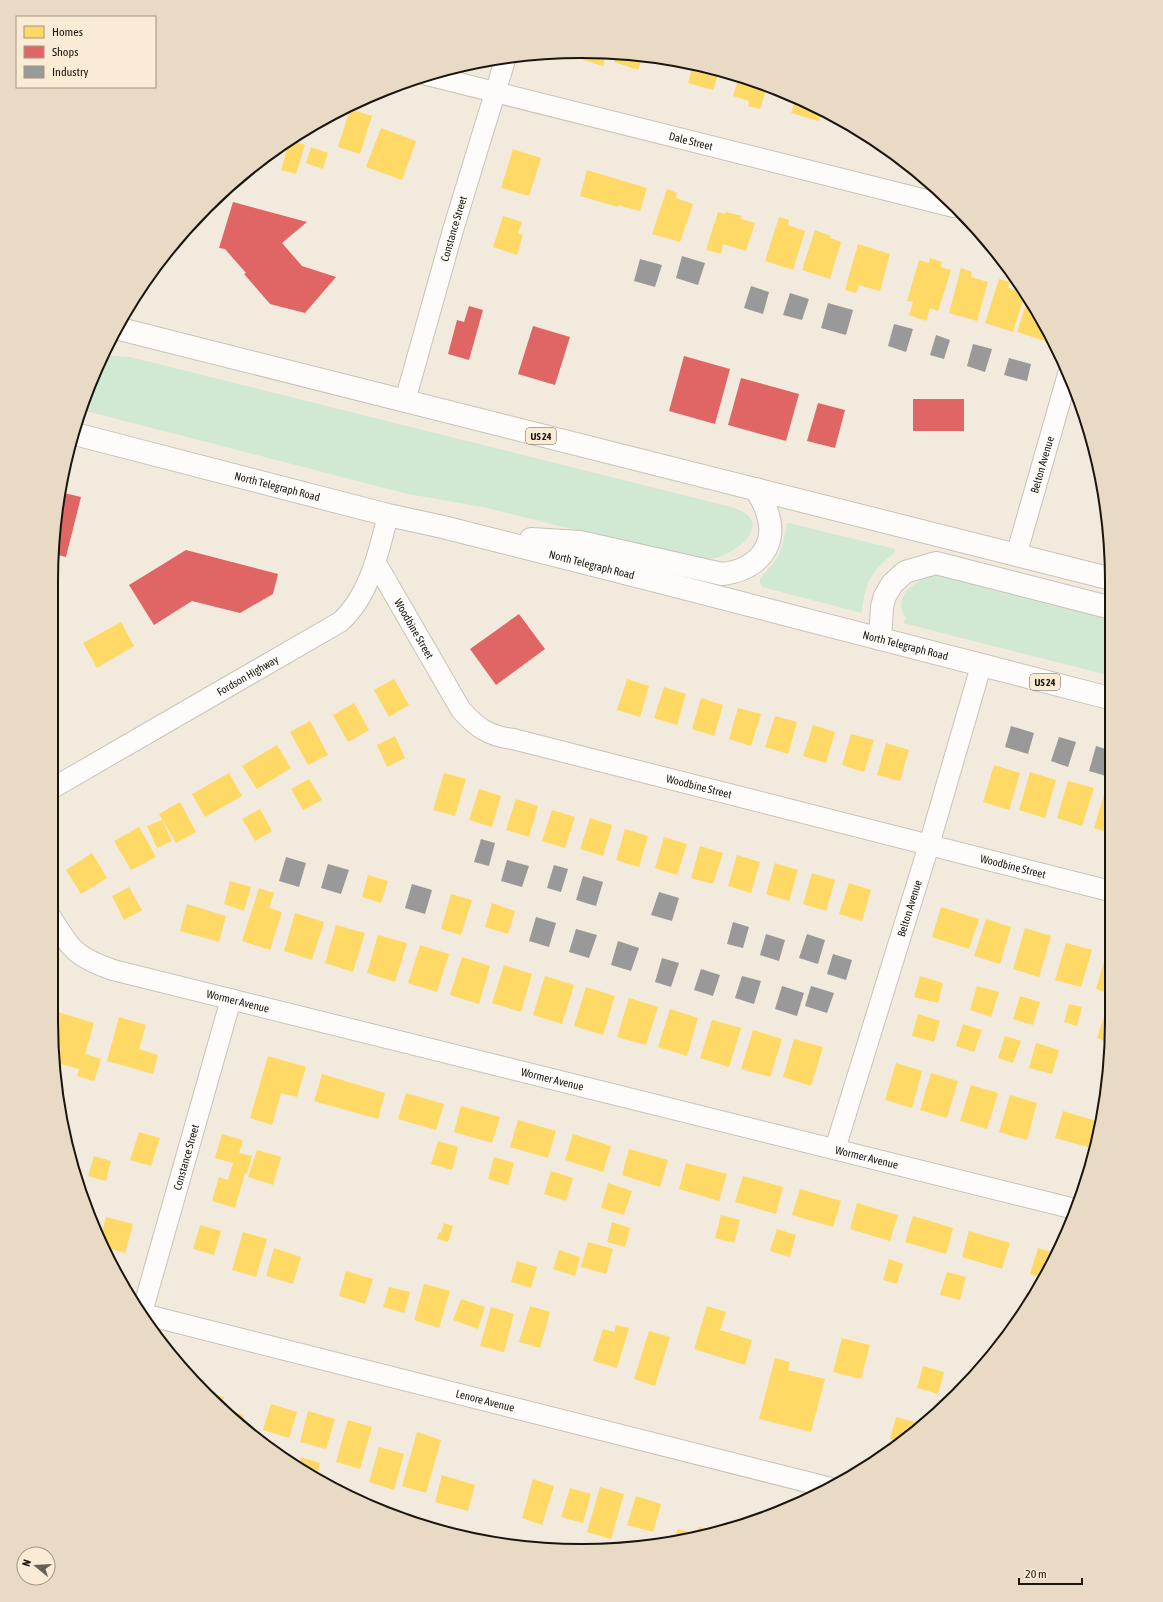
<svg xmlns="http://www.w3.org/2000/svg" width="1163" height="1602" font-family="'Asap Condensed',sans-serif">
  <rect width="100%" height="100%" fill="#f2eadd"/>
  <g fill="#d1e8d3">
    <path d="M 103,355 L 130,357 L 731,507 C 772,519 747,545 722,556 C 713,559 703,559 694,559 L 483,507 L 408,494 L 82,410 L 91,379 Z"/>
    <path d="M 789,523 L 895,549 L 895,552 C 871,572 865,581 862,613 L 762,587 L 760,583 L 760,578 C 780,558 782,552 787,524 Z"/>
    <path d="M 941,574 L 1108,615 L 1108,675 L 903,623 L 906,619 C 890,593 919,578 941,574 Z"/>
  </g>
  <g fill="#ffd966">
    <path d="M 607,52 L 603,66 L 577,58 L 578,53 Z"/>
    <path d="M 618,52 L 654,58 L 653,62 L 642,59 L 638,70 L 614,62 Z"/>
    <path d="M 693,65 L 720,69 L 713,90 L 688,83 Z"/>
    <path d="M 739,77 L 767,87 L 760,109 L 748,106 L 749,101 L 733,96 Z"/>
    <path d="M 796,98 L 823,110 L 819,121 L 791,113 Z"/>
    <path d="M 350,109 L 372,116 L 360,154 L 338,147 Z"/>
    <path d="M 381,128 L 416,141 L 402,180 L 366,167 Z"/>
    <path d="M 291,140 L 305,145 L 296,174 L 281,170 L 289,142 Z"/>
    <path d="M 311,147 L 328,153 L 323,169 L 306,163 Z"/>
    <path d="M 513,149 L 541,158 L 529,196 L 501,188 Z"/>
    <path d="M 587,170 L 647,188 L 640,211 L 618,205 L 618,207 L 580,196 Z"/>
    <path d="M 667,189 L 677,193 L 676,198 L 693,204 L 680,242 L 652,234 Z"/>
    <path d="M 718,212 L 725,214 L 726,212 L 742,216 L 741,219 L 755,223 L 746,251 L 723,244 L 721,254 L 706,250 Z"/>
    <path d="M 503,216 L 522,222 L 518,233 L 523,235 L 517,255 L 493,247 Z"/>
    <path d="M 779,217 L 789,220 L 788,225 L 805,231 L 793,270 L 765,261 Z"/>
    <path d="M 815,230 L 831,236 L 830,238 L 841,242 L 830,279 L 802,270 Z"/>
    <path d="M 858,244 L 890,254 L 880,291 L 859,285 L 856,293 L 845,290 Z"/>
    <path d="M 930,258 L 942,262 L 941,267 L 951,270 L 938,311 L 930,308 L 926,321 L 909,315 L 913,302 L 907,301 L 919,260 L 929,263 Z"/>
    <path d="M 961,268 L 972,272 L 971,277 L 988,282 L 977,321 L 949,313 Z"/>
    <path d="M 999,279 L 1010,282 L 1008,288 L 1020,292 L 1024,297 L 1013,332 L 985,323 Z"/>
    <path d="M 1027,301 L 1048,333 L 1045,341 L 1017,332 Z"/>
    <path d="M 121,622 L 134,646 L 97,668 L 83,643 Z"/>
    <path d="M 394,679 L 409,705 L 389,717 L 374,690 Z"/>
    <path d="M 627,679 L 649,686 L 640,717 L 617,710 Z"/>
    <path d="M 664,687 L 686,694 L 677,725 L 654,718 Z"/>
    <path d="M 701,698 L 723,705 L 714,736 L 692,729 Z"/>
    <path d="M 354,703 L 369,730 L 348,742 L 333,715 Z"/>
    <path d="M 738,708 L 761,714 L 751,746 L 729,739 Z"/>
    <path d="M 775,716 L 797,722 L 788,754 L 765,747 Z"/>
    <path d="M 310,721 L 328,755 L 308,765 L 290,732 Z"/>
    <path d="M 813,725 L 835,732 L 826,763 L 803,756 Z"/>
    <path d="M 851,734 L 874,740 L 864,772 L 842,765 Z"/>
    <path d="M 395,736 L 405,758 L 387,767 L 377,745 Z"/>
    <path d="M 886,743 L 909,750 L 900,781 L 877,775 Z"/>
    <path d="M 277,745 L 291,768 L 257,789 L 242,766 Z"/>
    <path d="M 994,765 L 1020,773 L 1009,810 L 983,802 Z"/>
    <path d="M 1030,772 L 1056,780 L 1045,818 L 1019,810 Z"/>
    <path d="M 229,773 L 242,796 L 205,817 L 192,794 Z"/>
    <path d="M 444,773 L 466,779 L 455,816 L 433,810 Z"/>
    <path d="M 309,779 L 322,800 L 303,810 L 291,789 Z"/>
    <path d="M 1068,781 L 1094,788 L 1082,826 L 1057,818 Z"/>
    <path d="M 479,789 L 501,796 L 492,827 L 469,820 Z"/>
    <path d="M 1105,791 L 1109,792 L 1109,833 L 1094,828 Z"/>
    <path d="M 516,799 L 538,806 L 529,837 L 506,830 Z"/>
    <path d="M 180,802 L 196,832 L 176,843 L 159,814 Z"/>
    <path d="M 260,809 L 272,831 L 255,841 L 242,819 Z"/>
    <path d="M 552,810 L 575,817 L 565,848 L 542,841 Z"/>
    <path d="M 590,818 L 612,825 L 603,856 L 580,849 Z"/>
    <path d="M 162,820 L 172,841 L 157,848 L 147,826 Z"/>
    <path d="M 139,827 L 156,857 L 131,870 L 114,841 Z"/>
    <path d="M 625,829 L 648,836 L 639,867 L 616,860 Z"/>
    <path d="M 664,837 L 687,844 L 677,875 L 655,868 Z"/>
    <path d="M 700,846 L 723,853 L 713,884 L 691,878 Z"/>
    <path d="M 92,853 L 107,878 L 81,894 L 66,870 Z"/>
    <path d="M 737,855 L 760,862 L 751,893 L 728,886 Z"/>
    <path d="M 775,863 L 798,870 L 789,901 L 766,894 Z"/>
    <path d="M 812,873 L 835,880 L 826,911 L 803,904 Z"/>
    <path d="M 368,875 L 388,881 L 381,903 L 362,897 Z"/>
    <path d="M 230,881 L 251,887 L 244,911 L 224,904 Z"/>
    <path d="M 849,883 L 871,890 L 862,921 L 839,914 Z"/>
    <path d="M 129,887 L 142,910 L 124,920 L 112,896 Z"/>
    <path d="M 259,888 L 274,893 L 269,908 L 282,912 L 270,950 L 242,941 Z"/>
    <path d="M 451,894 L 472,900 L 461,935 L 441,929 Z"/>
    <path d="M 492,903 L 515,911 L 508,934 L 485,927 Z"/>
    <path d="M 187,904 L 226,916 L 219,942 L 180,931 Z"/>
    <path d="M 941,907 L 979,919 L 969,949 L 932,937 Z"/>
    <path d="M 295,913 L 324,922 L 312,960 L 284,951 Z"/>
    <path d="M 986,919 L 1011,927 L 1000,964 L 974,956 Z"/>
    <path d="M 336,925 L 365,933 L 353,972 L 325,963 Z"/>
    <path d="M 1025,928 L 1051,936 L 1039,977 L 1013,969 Z"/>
    <path d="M 378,935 L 407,943 L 395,982 L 367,973 Z"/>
    <path d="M 1066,943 L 1092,950 L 1081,987 L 1055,980 Z"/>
    <path d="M 420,945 L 449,954 L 437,992 L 408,983 Z"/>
    <path d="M 1107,952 L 1110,953 L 1110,994 L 1096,989 Z"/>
    <path d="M 462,957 L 490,966 L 479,1004 L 450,995 Z"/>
    <path d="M 504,965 L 532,974 L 521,1012 L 492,1003 Z"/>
    <path d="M 545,976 L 574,985 L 562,1024 L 533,1015 Z"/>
    <path d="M 920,976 L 943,983 L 938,1003 L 914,997 Z"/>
    <path d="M 977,986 L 999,992 L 991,1017 L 970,1010 Z"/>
    <path d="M 586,987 L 615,996 L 603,1035 L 574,1026 Z"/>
    <path d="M 1020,996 L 1040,1002 L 1033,1025 L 1013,1019 Z"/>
    <path d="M 629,998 L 658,1007 L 646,1045 L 617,1037 Z"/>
    <path d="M 1069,1004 L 1082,1007 L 1077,1026 L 1064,1022 Z"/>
    <path d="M 670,1009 L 698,1018 L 687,1056 L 658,1047 Z"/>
    <path d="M 58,1012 L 94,1023 L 85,1054 L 101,1059 L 94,1081 L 77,1076 L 79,1069 L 57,1063 L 61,1048 L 54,1046 L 52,1030 Z"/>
    <path d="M 918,1014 L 940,1021 L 934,1042 L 912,1036 Z"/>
    <path d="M 1104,1016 L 1111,1018 L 1111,1043 L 1097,1038 Z"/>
    <path d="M 119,1017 L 146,1025 L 139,1049 L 158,1055 L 153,1074 L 107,1061 Z"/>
    <path d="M 712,1020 L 741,1028 L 729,1067 L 700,1058 Z"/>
    <path d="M 963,1024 L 982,1030 L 974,1052 L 956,1046 Z"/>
    <path d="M 753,1030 L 782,1039 L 770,1077 L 741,1069 Z"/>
    <path d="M 1005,1036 L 1021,1041 L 1013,1063 L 998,1058 Z"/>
    <path d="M 794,1039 L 823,1047 L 811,1086 L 783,1077 Z"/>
    <path d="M 1036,1043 L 1059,1050 L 1052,1074 L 1029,1068 Z"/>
    <path d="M 268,1056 L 306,1067 L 297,1097 L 281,1093 L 272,1125 L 250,1118 Z"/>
    <path d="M 896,1063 L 922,1071 L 912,1108 L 885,1100 Z"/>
    <path d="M 931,1073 L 958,1081 L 947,1118 L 920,1110 Z"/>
    <path d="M 322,1074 L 385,1093 L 378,1119 L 314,1101 Z"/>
    <path d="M 971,1085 L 998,1093 L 987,1129 L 960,1121 Z"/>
    <path d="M 406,1093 L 444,1104 L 436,1130 L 398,1119 Z"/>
    <path d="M 1010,1095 L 1037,1103 L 1027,1140 L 999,1132 Z"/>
    <path d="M 461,1106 L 500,1117 L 492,1143 L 454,1132 Z"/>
    <path d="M 1063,1111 L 1100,1122 L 1095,1149 L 1055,1138 Z"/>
    <path d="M 518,1120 L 556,1131 L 548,1158 L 510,1147 Z"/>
    <path d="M 139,1132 L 160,1138 L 151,1166 L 130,1160 Z"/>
    <path d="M 222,1134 L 243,1140 L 239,1153 L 252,1156 L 247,1174 L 245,1173 L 235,1208 L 212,1201 L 219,1177 L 228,1180 L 233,1163 L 215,1158 Z"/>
    <path d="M 573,1134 L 611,1146 L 603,1172 L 565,1160 Z"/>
    <path d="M 438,1141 L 458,1147 L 452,1170 L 431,1164 Z"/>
    <path d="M 629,1149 L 668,1160 L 660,1187 L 622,1175 Z"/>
    <path d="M 257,1150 L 281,1157 L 273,1185 L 248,1177 Z"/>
    <path d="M 94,1156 L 111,1161 L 106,1181 L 88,1176 Z"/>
    <path d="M 494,1157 L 514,1163 L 508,1185 L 488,1179 Z"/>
    <path d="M 686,1163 L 727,1174 L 719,1201 L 679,1189 Z"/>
    <path d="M 551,1171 L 573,1178 L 566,1201 L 544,1194 Z"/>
    <path d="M 743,1176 L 783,1187 L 776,1214 L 735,1202 Z"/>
    <path d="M 608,1183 L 632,1191 L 624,1215 L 601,1208 Z"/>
    <path d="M 800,1189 L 841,1201 L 833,1227 L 792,1215 Z"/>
    <path d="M 857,1203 L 898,1215 L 890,1241 L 850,1229 Z"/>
    <path d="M 721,1215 L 740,1220 L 734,1243 L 715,1238 Z"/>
    <path d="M 913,1216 L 953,1228 L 946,1254 L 905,1242 Z"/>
    <path d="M 106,1217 L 133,1224 L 125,1253 L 102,1246 L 100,1240 Z"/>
    <path d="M 612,1222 L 630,1228 L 625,1247 L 607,1242 Z"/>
    <path d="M 444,1223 L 453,1226 L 448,1242 L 437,1239 L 439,1232 L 441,1233 Z"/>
    <path d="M 200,1225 L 221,1231 L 214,1255 L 193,1249 Z"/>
    <path d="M 777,1229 L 796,1235 L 790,1257 L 770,1251 Z"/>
    <path d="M 969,1231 L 1010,1243 L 1002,1269 L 962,1257 Z"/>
    <path d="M 243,1232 L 267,1239 L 256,1277 L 232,1270 Z"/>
    <path d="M 588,1242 L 613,1249 L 606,1274 L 581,1267 Z"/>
    <path d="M 274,1248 L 301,1257 L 293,1284 L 266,1276 Z"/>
    <path d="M 1038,1248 L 1058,1254 L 1043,1278 L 1030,1274 Z"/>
    <path d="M 559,1250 L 580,1257 L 575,1276 L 553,1269 Z"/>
    <path d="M 889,1259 L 903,1264 L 897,1284 L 883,1280 Z"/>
    <path d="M 517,1261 L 537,1267 L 531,1288 L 511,1282 Z"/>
    <path d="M 346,1271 L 373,1279 L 365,1304 L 339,1296 Z"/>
    <path d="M 947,1272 L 966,1277 L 960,1300 L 940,1295 Z"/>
    <path d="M 424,1284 L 450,1291 L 439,1328 L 414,1320 Z"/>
    <path d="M 389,1287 L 410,1292 L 404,1313 L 383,1307 Z"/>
    <path d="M 461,1299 L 485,1307 L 478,1329 L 453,1320 Z"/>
    <path d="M 530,1306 L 550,1312 L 540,1348 L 519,1342 Z"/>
    <path d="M 707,1306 L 726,1312 L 720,1330 L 752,1340 L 745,1365 L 694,1349 Z"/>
    <path d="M 491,1307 L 514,1314 L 504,1352 L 480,1346 Z"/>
    <path d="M 616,1325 L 629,1328 L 617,1368 L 593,1361 L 603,1329 L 614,1332 Z"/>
    <path d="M 649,1331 L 670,1337 L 655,1386 L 634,1379 Z"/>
    <path d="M 842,1338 L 870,1345 L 861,1379 L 833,1372 Z"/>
    <path d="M 775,1358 L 790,1362 L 788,1370 L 825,1379 L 811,1432 L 759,1419 Z"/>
    <path d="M 923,1366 L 944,1372 L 938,1394 L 917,1388 Z"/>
    <path d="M 208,1393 L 224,1397 L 221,1407 Z"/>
    <path d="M 271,1404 L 297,1412 L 289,1438 L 263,1430 Z"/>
    <path d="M 222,1409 L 244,1415 L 241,1426 L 232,1419 Z"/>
    <path d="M 308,1411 L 335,1419 L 326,1449 L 300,1442 Z"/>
    <path d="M 896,1417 L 922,1424 L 921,1427 L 900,1442 L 890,1439 Z"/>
    <path d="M 348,1420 L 372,1427 L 360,1469 L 336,1462 Z"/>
    <path d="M 417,1432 L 441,1440 L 426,1493 L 402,1486 Z"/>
    <path d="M 379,1447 L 404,1454 L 394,1490 L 369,1482 Z"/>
    <path d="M 301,1457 L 320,1463 L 317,1476 L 299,1464 Z"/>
    <path d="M 442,1475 L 475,1485 L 468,1511 L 435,1502 Z"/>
    <path d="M 533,1479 L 554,1486 L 542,1525 L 522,1518 Z"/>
    <path d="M 600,1487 L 624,1494 L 611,1539 L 587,1532 Z"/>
    <path d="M 570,1488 L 591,1494 L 583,1523 L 561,1517 Z"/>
    <path d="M 636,1496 L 661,1504 L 653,1532 L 627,1525 Z"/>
    <path d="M 699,1527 L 711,1530 L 697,1534 Z"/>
    <path d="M 678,1529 L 696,1534 L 674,1540 Z"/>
  </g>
  <g fill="#e06666">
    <path d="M 233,202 L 307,222 L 282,243 L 302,266 L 336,277 L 305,313 L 270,304 L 244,274 L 246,273 L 225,249 L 219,248 Z"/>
    <path d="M 469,306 L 483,310 L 469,360 L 448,354 L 457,320 L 464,322 Z"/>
    <path d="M 533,326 L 570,337 L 555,385 L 518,374 Z"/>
    <path d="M 684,356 L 730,369 L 715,424 L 669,411 Z"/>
    <path d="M 741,378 L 799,394 L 786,441 L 728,425 Z"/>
    <rect x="913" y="399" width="51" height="32"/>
    <path d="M 818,403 L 845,410 L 835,448 L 807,441 Z"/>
    <path d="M 60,492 L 81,497 L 66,557 L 54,554 Z"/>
    <path d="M 186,550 L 278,574 L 273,594 L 240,613 L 192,601 L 154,625 L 129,585 Z"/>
    <path d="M 519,614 L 545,649 L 496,685 L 470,649 Z"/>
  </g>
  <g fill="#999">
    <path d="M 682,256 L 705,263 L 698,285 L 676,278 Z"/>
    <path d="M 640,259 L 662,265 L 655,287 L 634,281 Z"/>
    <path d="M 751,286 L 769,292 L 763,314 L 744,308 Z"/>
    <path d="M 790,293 L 809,299 L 802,320 L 783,315 Z"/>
    <path d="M 828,303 L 853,310 L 846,335 L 821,328 Z"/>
    <path d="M 894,324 L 913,329 L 906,352 L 888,346 Z"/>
    <path d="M 936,335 L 950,340 L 944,359 L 930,355 Z"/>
    <path d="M 973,344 L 992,349 L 985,372 L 967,366 Z"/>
    <path d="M 1009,358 L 1031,364 L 1027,381 L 1004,375 Z"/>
    <path d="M 1011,726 L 1034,733 L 1028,754 L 1005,747 Z"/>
    <path d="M 1059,737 L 1076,742 L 1068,767 L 1051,761 Z"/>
    <path d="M 1096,746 L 1109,750 L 1109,765 L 1106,776 L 1089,771 Z"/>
    <path d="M 481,839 L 495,843 L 489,866 L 474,862 Z"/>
    <path d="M 286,857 L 306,863 L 299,887 L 279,881 Z"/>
    <path d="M 507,860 L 529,866 L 522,887 L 501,881 Z"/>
    <path d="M 328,864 L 349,870 L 341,894 L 321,888 Z"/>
    <path d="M 554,865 L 568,869 L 561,892 L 547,888 Z"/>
    <path d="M 583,876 L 603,882 L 596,906 L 576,900 Z"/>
    <path d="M 412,884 L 432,890 L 425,914 L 405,908 Z"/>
    <path d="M 659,892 L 679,898 L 672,921 L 651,915 Z"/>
    <path d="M 536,917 L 556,923 L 549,947 L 529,941 Z"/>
    <path d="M 733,922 L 749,927 L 743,948 L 727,944 Z"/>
    <path d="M 576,929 L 597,935 L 589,958 L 569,952 Z"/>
    <path d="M 766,934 L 785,940 L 779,961 L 760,955 Z"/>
    <path d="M 807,934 L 825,940 L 818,964 L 799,958 Z"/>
    <path d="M 618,941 L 639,948 L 631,971 L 611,965 Z"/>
    <path d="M 833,954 L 852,960 L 846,980 L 827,974 Z"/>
    <path d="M 662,958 L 679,963 L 671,987 L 655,982 Z"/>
    <path d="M 701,969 L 720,975 L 713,996 L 694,990 Z"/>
    <path d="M 742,976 L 761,981 L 754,1004 L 735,998 Z"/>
    <path d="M 782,986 L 804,993 L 797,1016 L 775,1009 Z"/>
    <path d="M 811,986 L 834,993 L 827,1013 L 805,1006 Z"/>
  </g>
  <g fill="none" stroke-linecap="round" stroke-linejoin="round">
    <g stroke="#c8c2b8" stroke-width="22">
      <g id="minor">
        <path id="s1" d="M 427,75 L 954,207"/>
        <path id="s2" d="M 405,401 L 453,230 L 506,57"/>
        <path id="s3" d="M 1016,556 L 1068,374"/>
        <path id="s4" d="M 376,563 L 461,710 C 477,728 489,736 513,739 L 1110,891"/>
        <path id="s5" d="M 51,789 L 340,622 C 369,597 379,551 388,515"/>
        <path id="s6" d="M 51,917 C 71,950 76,957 113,970 L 1075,1209"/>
        <path id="s7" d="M 835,1149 L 929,845 L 981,666"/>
        <path id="s8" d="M 139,1313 L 831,1488"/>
        <path id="s9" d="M 141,1316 L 231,999"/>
      </g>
    </g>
    <g stroke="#c8c2b8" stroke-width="24">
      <g id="primary">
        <path d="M 116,328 L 1108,578"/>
        <path id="s10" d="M 75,434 L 388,515 L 443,527 L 672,585 L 1109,698"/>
        <path d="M 531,539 L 580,542 L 722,574 C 756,570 779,547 767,512 C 765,504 760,497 756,489"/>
        <path d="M 880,639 L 882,607 L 885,596 L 892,584 L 905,572 L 936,563 L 1108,607"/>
      </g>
    </g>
    <use href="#minor" stroke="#fdfcfa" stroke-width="20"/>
    <use href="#primary" stroke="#fdfcfa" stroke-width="22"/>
  </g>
  <g text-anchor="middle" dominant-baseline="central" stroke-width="4" stroke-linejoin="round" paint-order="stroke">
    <g fill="#faebd5" stroke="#5d5549" stroke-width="1">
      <rect x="526" y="428" width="30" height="16" rx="3"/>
      <rect x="1030" y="674" width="30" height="16" rx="3"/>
    </g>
    <g font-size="10" font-weight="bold" fill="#1a150d">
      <text x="541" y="436">US 24</text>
      <text x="1045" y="682">US 24</text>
    </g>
    <g font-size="11" fill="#1a150d" stroke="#faebd5">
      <text stroke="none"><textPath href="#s1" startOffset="272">Dale Street</textPath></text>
      <text stroke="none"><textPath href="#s2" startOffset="179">Constance Street</textPath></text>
      <text stroke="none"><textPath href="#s3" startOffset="95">Belton Avenue</textPath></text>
      <text stroke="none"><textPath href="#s10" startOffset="209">North Telegraph Road</textPath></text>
      <text stroke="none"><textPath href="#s10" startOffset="533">North Telegraph Road</textPath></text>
      <text stroke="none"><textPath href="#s4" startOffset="76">Woodbine Street</textPath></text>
      <text stroke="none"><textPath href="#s10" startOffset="857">North Telegraph Road</textPath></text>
      <text stroke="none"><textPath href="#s5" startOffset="227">Fordson Highway</textPath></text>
      <text stroke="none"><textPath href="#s4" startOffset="423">Woodbine Street</textPath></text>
      <text stroke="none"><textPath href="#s4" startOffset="747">Woodbine Street</textPath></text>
      <text stroke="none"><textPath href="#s7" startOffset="252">Belton Avenue</textPath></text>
      <text stroke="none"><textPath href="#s6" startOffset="213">Wormer Avenue</textPath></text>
      <text stroke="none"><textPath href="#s6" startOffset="537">Wormer Avenue</textPath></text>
      <text stroke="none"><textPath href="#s9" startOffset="165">Constance Street</textPath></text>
      <text stroke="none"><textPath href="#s6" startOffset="861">Wormer Avenue</textPath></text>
      <text stroke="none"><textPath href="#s8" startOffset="357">Lenore Avenue</textPath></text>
    </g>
  </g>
  <path d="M0 0H1163V1602H0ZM581 58H582A523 523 0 0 1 1105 581V1021A523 523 0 0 1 582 1544H581A523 523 0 0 1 58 1021V581A523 523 0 0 1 581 58Z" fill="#e8dac5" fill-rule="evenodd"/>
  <path fill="none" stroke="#1a150d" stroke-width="2" d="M581 58H582A523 523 0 0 1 1105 581V1021A523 523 0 0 1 582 1544H581A523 523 0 0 1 58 1021V581A523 523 0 0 1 581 58Z"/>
  <rect x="16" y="16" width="140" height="72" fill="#faebd5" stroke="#a09585"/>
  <rect x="24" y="26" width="20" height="12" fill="#ffd966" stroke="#a09585"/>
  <text x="52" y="36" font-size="12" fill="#1a150d">Homes</text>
  <rect x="24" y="46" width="20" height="12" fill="#e06666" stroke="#a09585"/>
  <text x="52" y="56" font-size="12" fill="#1a150d">Shops</text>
  <rect x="24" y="66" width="20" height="12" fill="#999999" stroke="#a09585"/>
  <text x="52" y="76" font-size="12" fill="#1a150d">Industry</text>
  <g transform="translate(36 1566) rotate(288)"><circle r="19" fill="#faebd5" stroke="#a09585"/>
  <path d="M0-3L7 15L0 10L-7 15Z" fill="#666056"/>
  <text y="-6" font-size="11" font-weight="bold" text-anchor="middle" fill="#1a150d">N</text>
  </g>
  <path d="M1019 1578v6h63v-6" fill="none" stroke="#1a150d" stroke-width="2"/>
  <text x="1025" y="1578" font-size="12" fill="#1a150d" stroke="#faebd5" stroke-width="3" paint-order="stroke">20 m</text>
</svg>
